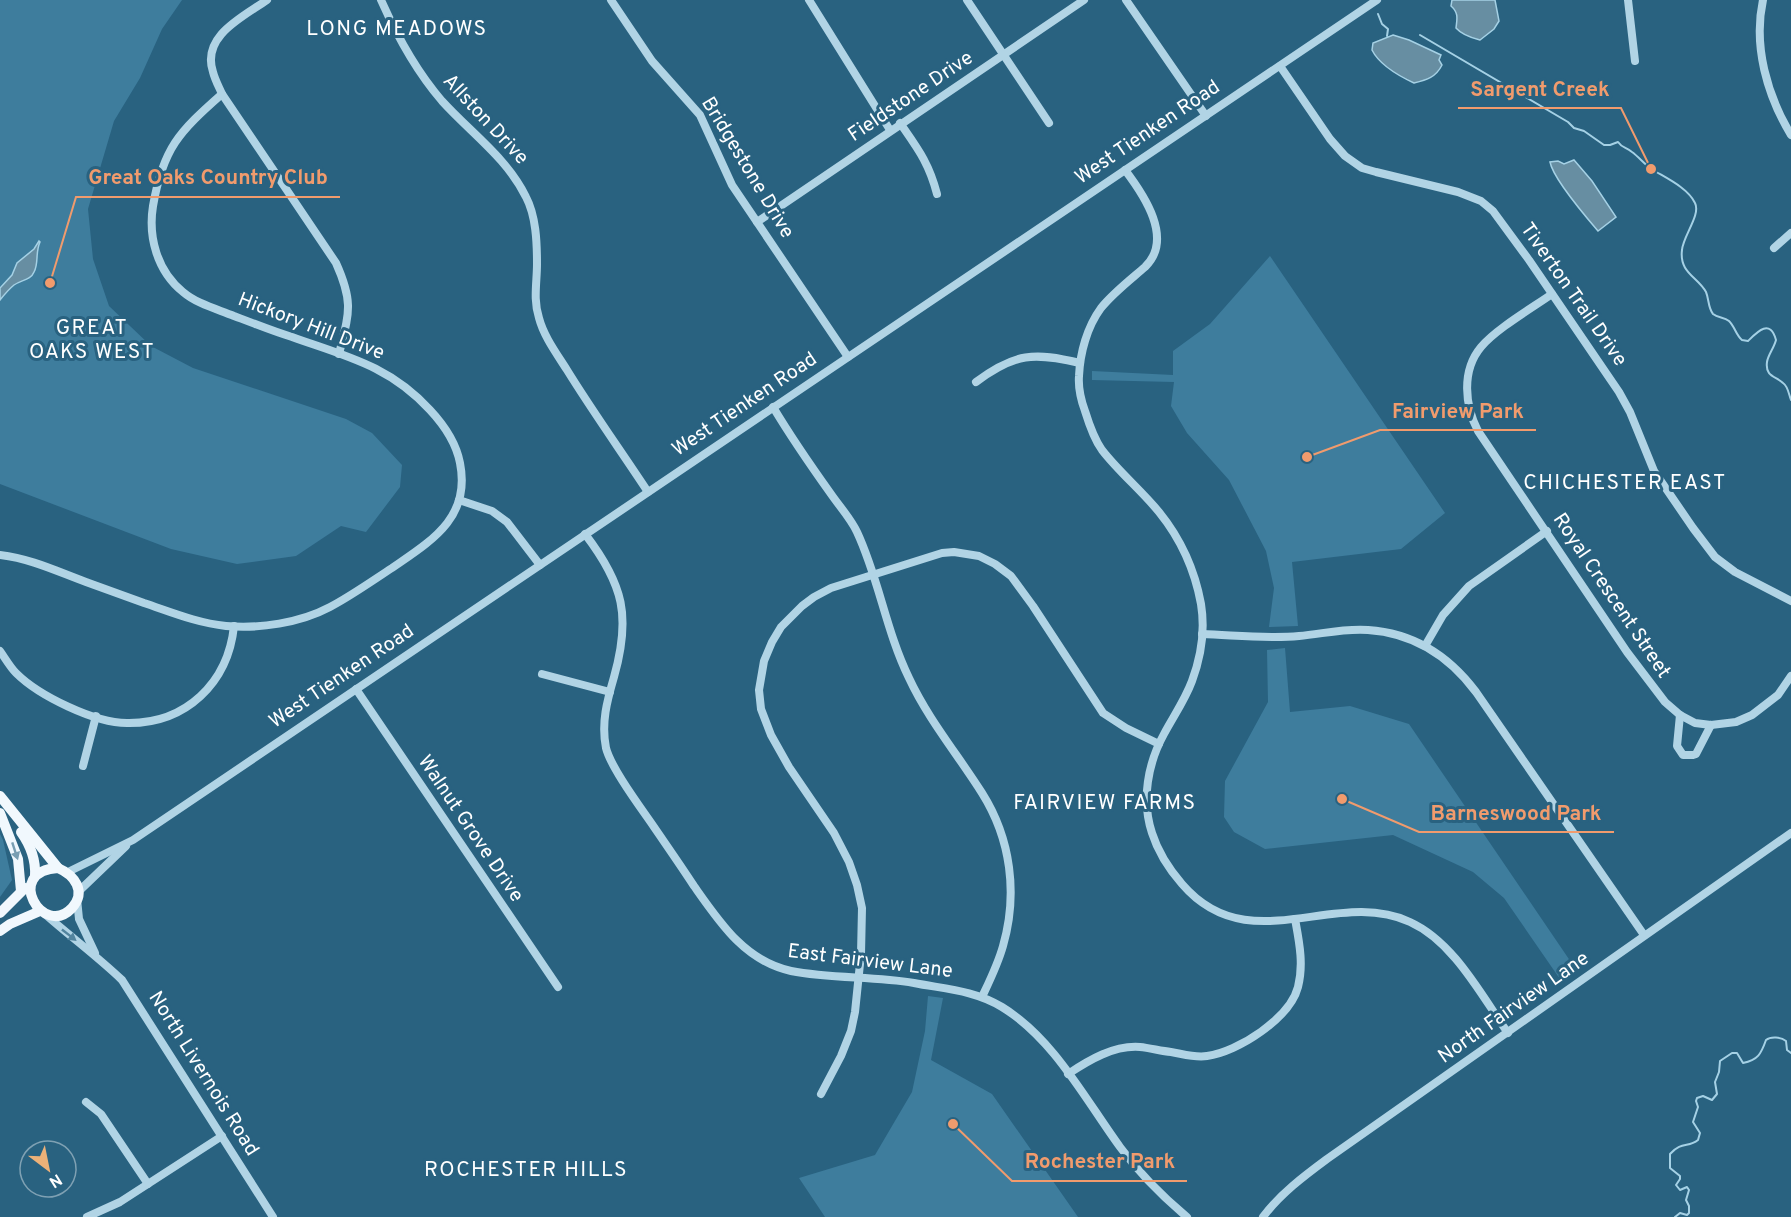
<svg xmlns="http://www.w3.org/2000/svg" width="1791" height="1217" font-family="Overpass,sans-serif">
  <rect width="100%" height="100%" fill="#296280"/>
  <g fill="#3e7d9d">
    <path d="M 0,0 L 182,0 L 162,29 L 140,78 L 114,121 L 88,209 L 93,259 L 109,306 L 151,346 L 193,368 L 346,419 L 372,433 L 402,465 L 400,487 L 366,532 L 341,526 L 296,556 L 237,564 L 171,549 L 0,484 Z"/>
    <path d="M 1270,256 L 1445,513 L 1401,549 L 1292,562 L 1298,626 L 1269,627 L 1274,588 L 1266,551 L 1229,480 L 1187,433 L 1171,406 L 1174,382 L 1092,380 L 1092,371 L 1173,375 L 1173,351 L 1210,324 Z"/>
    <path d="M 1285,648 L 1290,712 L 1350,706 L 1409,724 L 1577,971 L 1562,982 L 1504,898 L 1473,872 L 1393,835 L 1265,849 L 1234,832 L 1224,817 L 1225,781 L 1268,702 L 1267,650 Z"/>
    <path d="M 0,834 L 3,840 L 12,880 L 0,897 Z"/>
    <path d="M 928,996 L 943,998 L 931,1060 L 992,1094 L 1078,1217 L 825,1217 L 799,1178 L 875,1155 L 912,1092 L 925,1031 Z"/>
  </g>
  <g fill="#678ea2" stroke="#a5d1e5" stroke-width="1.5">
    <path d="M 1452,0 L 1495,0 L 1499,21 L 1494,29 L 1480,40 C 1472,38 1462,35 1456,28 C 1457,19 1459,13 1451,6 Z"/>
    <path d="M 1393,35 L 1409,40 L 1441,55 L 1439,60 L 1442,65 C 1436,77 1427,80 1414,83 C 1399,76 1379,64 1372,50 L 1373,43 Z"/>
    <path d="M 1574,160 L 1592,181 L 1616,217 L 1598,231 C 1586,217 1553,178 1550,162 L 1558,161 L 1564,164 Z"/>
    <path d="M 39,241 L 40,242 C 35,253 39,263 34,272 C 31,280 21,280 14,285 C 9,289 4,295 0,300 L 0,288 L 12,275 L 17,263 L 34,249 Z"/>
  </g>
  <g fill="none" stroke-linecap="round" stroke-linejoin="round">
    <g stroke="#a5d1e5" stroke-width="2">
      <path d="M 1378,14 L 1382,24 L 1388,29 L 1387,36"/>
      <path d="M 1420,35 L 1568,122 L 1574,128 L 1584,131 L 1604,145 L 1610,145 L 1618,142 C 1622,148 1626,147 1632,152 C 1639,157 1645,165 1653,170 C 1666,178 1688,188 1695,203 C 1701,215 1683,236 1682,250 C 1679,273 1698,277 1706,292 C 1709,299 1708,308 1713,314 C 1718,318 1724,317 1729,321 C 1735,327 1736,335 1742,340 L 1748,341 C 1757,332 1770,318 1776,340 C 1774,348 1768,355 1767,362 C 1765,377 1776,376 1783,383 C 1788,386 1789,395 1791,400"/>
      <path d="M 1675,1217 L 1680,1213 L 1687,1215 L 1689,1213 L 1689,1206 L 1686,1200 L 1689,1190 L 1687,1187 L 1680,1190 L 1676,1185 L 1680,1179 L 1680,1176 L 1670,1168 L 1670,1154 C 1682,1141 1688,1148 1698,1140 L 1700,1133 L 1693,1122 L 1698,1107 L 1696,1101 L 1697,1098 L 1703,1096 L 1712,1100 L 1717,1094 L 1715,1082 L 1719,1072 L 1720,1061 L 1732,1053 L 1737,1053 L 1743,1063 C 1758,1060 1761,1054 1766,1040 C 1771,1036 1781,1037 1786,1041 L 1787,1050 L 1791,1053"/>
    </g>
    <g stroke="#b1d4e5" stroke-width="8">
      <path d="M 267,0 C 243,17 201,36 213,72 C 215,80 219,87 222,94 L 336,263 C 354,303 349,313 339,354"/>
      <path d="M 381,0 C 397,36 416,71 442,101 C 471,133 507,158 526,197 C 536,216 537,242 537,264 C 537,282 533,300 539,318 C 544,337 557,354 567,370 C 593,412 621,451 648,492"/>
      <path d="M 611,0 L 652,61 L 700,115 L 732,185 L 848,357"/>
      <path d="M 809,0 L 890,130"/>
      <path d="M 967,0 L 1049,123"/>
      <path d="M 1126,0 L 1206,116"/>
      <path d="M 1628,0 L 1635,61"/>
      <path d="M 1763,0 C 1753,46 1767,95 1791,135"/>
      <path d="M 1280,66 L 1330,139 L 1345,156 L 1362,168 L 1376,172 L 1458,192 L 1481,201 L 1493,211 L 1529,260 L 1619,392 L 1630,412 L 1654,471 L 1693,528 L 1715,557 L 1735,572 L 1791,601"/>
      <path d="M 900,123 C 918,149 929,163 937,194"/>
      <path d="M 1125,170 C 1144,195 1174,239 1145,267 C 1130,280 1113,293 1101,308 C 1087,327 1080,353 1079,376 C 1078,389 1081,400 1085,411 C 1089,424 1094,439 1102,450 C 1119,472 1141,490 1159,512 C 1180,538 1195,571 1201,604 C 1205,629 1201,657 1192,681 C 1185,700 1173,717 1164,734 C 1148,763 1141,800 1152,833 C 1158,852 1169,869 1182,884 C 1249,962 1335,887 1410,922 C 1454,942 1481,995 1508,1033"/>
      <path d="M 757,222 L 1084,0"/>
      <path d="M 1774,248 L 1791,233"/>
      <path d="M 1552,294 C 1532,308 1496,329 1481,347 C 1461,371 1465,406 1478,431 L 1627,652 L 1665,702 L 1680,715 L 1695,723 L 1711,725 L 1736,722 L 1752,715 L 1778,695 L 1791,676"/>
      <path d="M 976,382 C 1015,353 1034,352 1080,363"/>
      <path d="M 773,407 C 791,437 811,466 831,494 C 840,507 851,519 857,532 C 879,579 886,631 909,678 C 928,719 958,755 982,793 C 1011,839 1018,894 1003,946 C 998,964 990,980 982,997"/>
      <path d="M 459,500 L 492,511 L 507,522 L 540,565"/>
      <path d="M 585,534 C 624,585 631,617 614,677 C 607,701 601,723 606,748 C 611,768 641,808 654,827 C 667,846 681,866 694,886 C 720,923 745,961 791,971 C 832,979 873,976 914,983 C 944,989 974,990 1002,1007 C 1054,1039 1085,1099 1120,1147 C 1139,1173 1162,1196 1187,1217"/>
      <path d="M 0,555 C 32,559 56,571 86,582 C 105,589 125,596 144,603 C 171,612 197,623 226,626 C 259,629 300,623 330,607 C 351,596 372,581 392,568 C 431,541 471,518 460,463 C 456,442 444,425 430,410 C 390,366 346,356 292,337 C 272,331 253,323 234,316 C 217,309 197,304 183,292 C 157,271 148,237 153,206 C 163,148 179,132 222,94"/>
      <path d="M 1202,634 C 1234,635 1266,639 1299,636 C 1322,634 1345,628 1368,630 C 1414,633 1449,656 1476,692 L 1644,935"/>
      <path d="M 1425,646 L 1443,615 L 1469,586 L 1547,531"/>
      <path d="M 0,651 C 5,658 10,667 16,673 C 39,696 95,723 127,723 C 186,724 228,683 234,626"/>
      <path d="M 542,674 L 610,692"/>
      <path d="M 356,689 L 558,987"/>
      <path d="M 1680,715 L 1677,746 L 1683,755 L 1693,755 L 1696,754 L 1711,725"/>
      <path d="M 83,766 L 96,716"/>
      <path d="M 68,872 L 133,840 L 1377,0"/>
      <path d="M 78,892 L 126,846"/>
      <path d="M 77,899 L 79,919 L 95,953"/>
      <path d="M 46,915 C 71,937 98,957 122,980 L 273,1217"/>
      <path d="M 1068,1074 C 1089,1060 1114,1045 1140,1047 C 1150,1048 1161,1051 1171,1052 C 1183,1054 1195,1058 1207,1056 C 1238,1052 1290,1018 1298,987 C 1304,964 1299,941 1295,919"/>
      <path d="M 821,1094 L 841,1056 L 851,1031 L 855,1012 L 861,954 L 862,908 L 857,885 L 849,862 L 834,833 L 789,767 L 771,735 L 761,709 L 759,690 L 764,661 L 772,642 L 781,627 L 802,606 L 814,597 L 831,588 L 942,553 L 954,552 L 979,556 L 995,564 L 1011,576 L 1033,606 L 1103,713 L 1126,728 L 1159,744"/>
      <path d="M 86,1102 L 101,1114 L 148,1184"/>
      <path d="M 87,1217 L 120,1202 L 222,1136"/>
      <path d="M 1263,1217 C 1280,1194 1304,1176 1327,1159 L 1791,833"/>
    </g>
    <g stroke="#f1f8fd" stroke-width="10">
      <path d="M 0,796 L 58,868"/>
      <path d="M 0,813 L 18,859 L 21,891"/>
      <path d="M 21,832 C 31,846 36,859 35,876"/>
      <path d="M 58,868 C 74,875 87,891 72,908 C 43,939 3,871 58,868 Z"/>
      <path d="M 0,913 L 25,888"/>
      <path d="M 0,931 L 10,924 L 40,911"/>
    </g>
  </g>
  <defs><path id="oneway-solid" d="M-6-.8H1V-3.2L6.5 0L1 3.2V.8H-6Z" transform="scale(1.5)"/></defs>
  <use fill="#799eb2" href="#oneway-solid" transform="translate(15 851) rotate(72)"/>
  <use fill="#52849e" href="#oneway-solid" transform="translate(69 935) rotate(38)"/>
  <g text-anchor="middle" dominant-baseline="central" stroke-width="6" stroke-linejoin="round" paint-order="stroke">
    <g font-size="20" fill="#fff" stroke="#296280">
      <text transform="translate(911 97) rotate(-34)">Fieldstone Drive</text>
      <text transform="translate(485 120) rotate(47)">Allston Drive</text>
      <text transform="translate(1148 133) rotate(-34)">West Tienken Road</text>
      <text transform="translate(747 168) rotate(59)">Bridgestone Drive</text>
      <text transform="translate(1573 295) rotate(55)">Tiverton Trail Drive</text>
      <text transform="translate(311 327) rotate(21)">Hickory Hill Drive</text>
      <text transform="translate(745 405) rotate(-34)">West Tienken Road</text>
      <text transform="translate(1611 596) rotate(56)">Royal Crescent Street</text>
      <text transform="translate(342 677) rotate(-34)">West Tienken Road</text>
      <text transform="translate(470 829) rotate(56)">Walnut Grove Drive</text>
      <text transform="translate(870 962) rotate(7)">East Fairview Lane</text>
      <text transform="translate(1514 1008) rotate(-35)">North Fairview Lane</text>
      <text transform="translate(203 1074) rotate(58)">North Livernois Road</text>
    </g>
    <g font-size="21" letter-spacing="1.5" fill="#fff" stroke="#296280">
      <text x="397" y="29">LONG MEADOWS</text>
      <text x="92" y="328">GREAT<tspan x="92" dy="24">OAKS WEST</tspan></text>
      <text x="1625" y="483">CHICHESTER EAST</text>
      <text x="1105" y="803">FAIRVIEW FARMS</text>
      <text x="526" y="1170">ROCHESTER HILLS</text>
    </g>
  </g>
  <path fill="none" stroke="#f19b6d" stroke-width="2" d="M1651 169L1621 108H1458M50 283L76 197H340M1307 457L1380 430H1536M1342 799L1419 832H1614M953 1124L1012 1181H1187"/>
  <g fill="#f19b6d" stroke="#296280" stroke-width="2">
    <circle cx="1651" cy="169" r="6"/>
    <circle cx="50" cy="283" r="6"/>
    <circle cx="1307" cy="457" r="6"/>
    <circle cx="1342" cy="799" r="6"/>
    <circle cx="953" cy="1124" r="6"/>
  </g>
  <g font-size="21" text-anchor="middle" font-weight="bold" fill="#f19b6d" stroke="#296280" stroke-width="6" stroke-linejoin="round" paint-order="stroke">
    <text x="1540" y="96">Sargent Creek</text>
    <text x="208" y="184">Great Oaks Country Club</text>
    <text x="1458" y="418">Fairview Park</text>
    <text x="1516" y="820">Barneswood Park</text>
    <text x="1100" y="1168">Rochester Park</text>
  </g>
  <g transform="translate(48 1169) rotate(148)"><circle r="28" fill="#296280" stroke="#7fa1b3" stroke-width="1.5"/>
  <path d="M0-4.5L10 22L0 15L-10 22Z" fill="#ecb178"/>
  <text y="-9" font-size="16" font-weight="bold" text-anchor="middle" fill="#ffffff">N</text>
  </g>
</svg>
